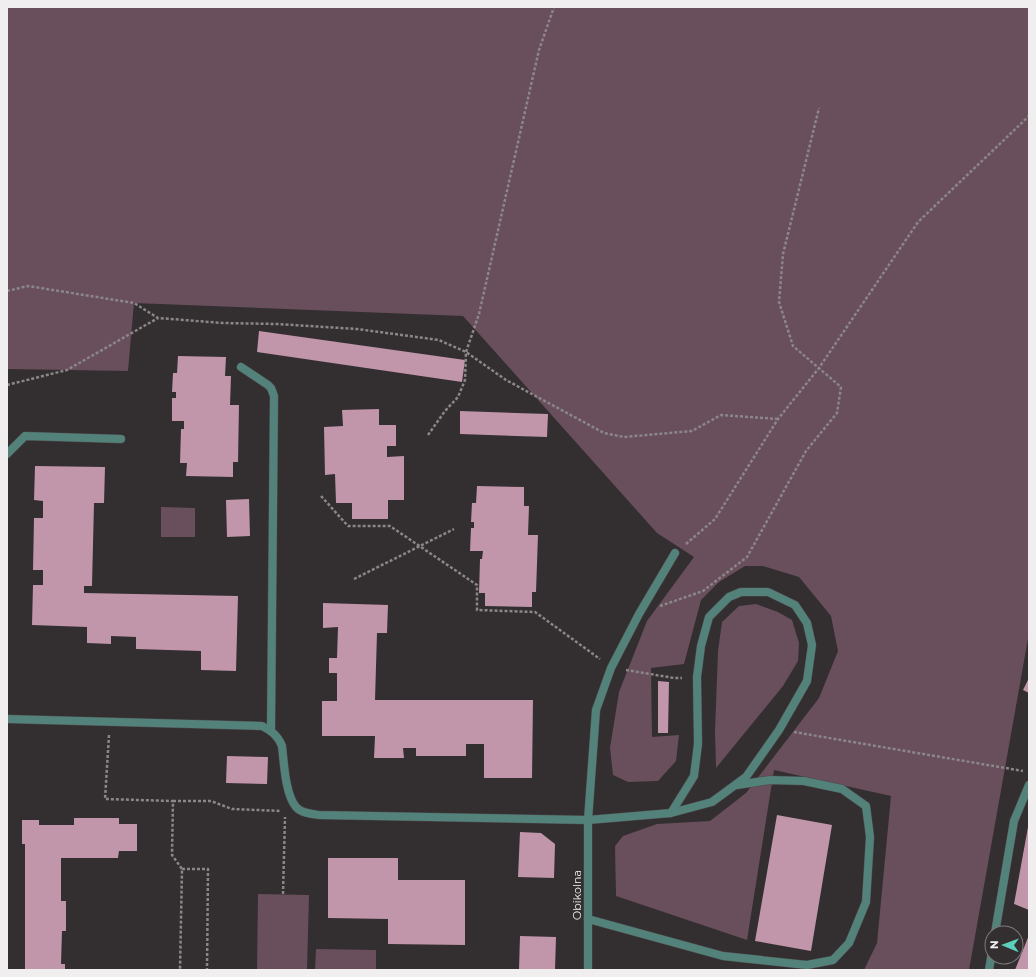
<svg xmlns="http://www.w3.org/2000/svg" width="1036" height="977" font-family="Montserrat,sans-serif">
  <rect width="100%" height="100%" fill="#332e30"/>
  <g fill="#694e5b">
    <path d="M 7,7 L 1029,7 L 1029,633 L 969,970 L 864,970 L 877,943 L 891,796 L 774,770 L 747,940 L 616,896 L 615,846 L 623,836 L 657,824 L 710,821 L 746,793 L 819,698 L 838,651 L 831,616 L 799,577 L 763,566 L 745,566 L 719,582 L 701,600 L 684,664 L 651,668 L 652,737 L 679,735 L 676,761 L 658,781 L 628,782 L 613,775 L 610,748 L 619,692 L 647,621 L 694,557 L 657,533 L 463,316 L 134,303 L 128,371 L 7,369 Z"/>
    <path d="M 161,507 L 195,508 L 195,537 L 161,537 Z"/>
    <path d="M 756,604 L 778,612 L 792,620 L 799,643 L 798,661 L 783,686 L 716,768 L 715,731 L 718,651 L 722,622 L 739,606 Z"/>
    <path d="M 258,894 L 309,895 L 307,970 L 257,970 Z"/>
    <path d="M 316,949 L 376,950 L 376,970 L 315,970 Z"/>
  </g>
  <g fill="#c195aa">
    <path d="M 259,331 L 465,360 L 462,382 L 257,352 Z"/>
    <path d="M 178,356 L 226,357 L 225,376 L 231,376 L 230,405 L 239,405 L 238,462 L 233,462 L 233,477 L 186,476 L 187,463 L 180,463 L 181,429 L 184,429 L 184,421 L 172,421 L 172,398 L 176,398 L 176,392 L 172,392 L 173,373 L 177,373 Z"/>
    <path d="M 379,409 L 379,425 L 396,425 L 396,446 L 387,446 L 387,457 L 404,456 L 404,500 L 388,500 L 388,519 L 352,519 L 352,503 L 336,503 L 335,474 L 325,475 L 324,427 L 343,426 L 342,410 Z"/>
    <path d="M 460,411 L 548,414 L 547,437 L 460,434 Z"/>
    <path d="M 35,466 L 105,467 L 104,503 L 94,503 L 92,586 L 84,586 L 84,593 L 238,596 L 236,671 L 201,670 L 201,651 L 136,649 L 136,637 L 111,636 L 111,644 L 87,643 L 87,627 L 32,625 L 33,585 L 43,585 L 43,570 L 33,570 L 34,518 L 43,518 L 43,501 L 34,500 Z"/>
    <path d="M 477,486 L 524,487 L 524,506 L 529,506 L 528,535 L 538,535 L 536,592 L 532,592 L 532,607 L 485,606 L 485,593 L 479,593 L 480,559 L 482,559 L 483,551 L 470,551 L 471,528 L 474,528 L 474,522 L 471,522 L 472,503 L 476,503 Z"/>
    <path d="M 249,499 L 250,536 L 227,537 L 226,500 Z"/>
    <path d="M 323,603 L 388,605 L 387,633 L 377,633 L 375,700 L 533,700 L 532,778 L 484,778 L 484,744 L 466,744 L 466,756 L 416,756 L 416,748 L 403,748 L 404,758 L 374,758 L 375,736 L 322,736 L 322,701 L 337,701 L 337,673 L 329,673 L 329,658 L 337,658 L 338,627 L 323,628 Z"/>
    <path d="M 1029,678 L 1029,693 L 1023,690 Z"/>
    <path d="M 658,681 L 669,682 L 668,733 L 658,733 Z"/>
    <path d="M 227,756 L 268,757 L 267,784 L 226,783 Z"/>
    <path d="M 777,815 L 832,825 L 811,951 L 755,941 Z"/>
    <path d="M 74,818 L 119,818 L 119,824 L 137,824 L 137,851 L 119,851 L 118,858 L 61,858 L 61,901 L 66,901 L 66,931 L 62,931 L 61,964 L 65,964 L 65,970 L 25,970 L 25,844 L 22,844 L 22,820 L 39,820 L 39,825 L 74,825 Z"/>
    <path d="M 1028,827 L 1029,828 L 1029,910 L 1014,904 Z"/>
    <path d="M 520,832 L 541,833 L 555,844 L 554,878 L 518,877 Z"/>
    <path d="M 328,858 L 398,858 L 398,880 L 465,880 L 465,945 L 388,944 L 388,919 L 328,918 Z"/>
    <path d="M 1029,935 L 1029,970 L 1015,970 Z"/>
    <path d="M 520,936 L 556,937 L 555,970 L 519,970 Z"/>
  </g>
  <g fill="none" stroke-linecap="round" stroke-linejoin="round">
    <g stroke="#4e494b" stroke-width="9">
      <g id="lane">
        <path d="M 241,367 L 268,385 L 271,388 L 274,396 L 271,730"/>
        <path d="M 7,454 L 25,436 L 121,439"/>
        <path d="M 588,820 L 671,813 L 712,802 L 746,777 L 779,730 L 807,681 L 812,645 L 807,623 L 795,605 L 768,592 L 741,592 L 729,597 L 709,617 L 701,646 L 697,677 L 698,744 L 694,776 L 671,813"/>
        <path d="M 588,919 L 723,956 L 807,965 L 833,960 L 849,943 L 866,902 L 870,837 L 866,806 L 842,789 L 804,781 L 770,780 L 737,785"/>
        <path d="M 995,933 L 1014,821 L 1029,785"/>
        <path d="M 989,970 L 992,952"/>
      </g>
    </g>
    <g stroke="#4e494b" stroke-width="9">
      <g id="street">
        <path d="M 7,719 L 262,726 C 272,731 278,736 282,746 C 284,762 285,794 296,807 C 301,813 311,814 319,815 L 588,820"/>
        <path d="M 588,970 L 588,820 L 596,710 L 611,668 L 639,614 L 675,553"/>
      </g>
    </g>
    <g stroke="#8b8688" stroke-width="2.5" stroke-dasharray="3 2" stroke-linecap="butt">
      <path d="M 7,291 L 28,286 L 134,303 L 158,318 L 223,323 L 277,324 L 357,329 L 439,340 L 466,352 L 506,380 L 604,433 L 624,437 L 692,431 L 721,415 L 778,419"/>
      <path d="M 7,385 L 67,370 L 158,318"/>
      <path d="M 428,435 L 445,411 L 458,397 L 465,380 L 466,352 L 479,314 L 539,50 L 554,7"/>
      <path d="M 321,496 L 348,526 L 390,526 L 477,585 L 477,610 L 535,612 L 600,659"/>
      <path d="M 686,544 L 715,519 L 778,419 L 819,368 L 918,222 L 1029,116"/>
      <path d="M 354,579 L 454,529"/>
      <path d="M 660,606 L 703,591 L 747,557 L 806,451 L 837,413 L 841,387 L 793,346 L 779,302 L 783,254 L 819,108"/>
      <path d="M 626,670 L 674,678 L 682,678"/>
      <path d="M 794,732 L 1023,771"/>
      <path d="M 109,735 L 105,799 L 173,801 L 172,855 L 182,869 L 180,970"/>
      <path d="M 173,801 L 211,801 L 232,809 L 281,811"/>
      <path d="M 182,869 L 208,869 L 207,970"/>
      <path d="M 283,894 L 285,817"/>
    </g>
    <use href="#lane" stroke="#52827a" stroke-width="8"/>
    <use href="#street" stroke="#52827a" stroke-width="8"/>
  </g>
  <g text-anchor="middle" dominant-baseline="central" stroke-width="4" stroke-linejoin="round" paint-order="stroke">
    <g font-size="11" fill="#f1eeef" stroke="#332e30">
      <text transform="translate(577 895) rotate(-90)">Obikolna</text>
    </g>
  </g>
  <rect width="1036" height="977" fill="none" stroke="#f1eeef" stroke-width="16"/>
  <g transform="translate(1004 945) rotate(271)"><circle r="19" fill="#332e30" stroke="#7f7b7c"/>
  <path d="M0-3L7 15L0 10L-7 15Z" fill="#5bcebc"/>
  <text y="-6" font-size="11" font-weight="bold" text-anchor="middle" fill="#f1eeef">N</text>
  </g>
</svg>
